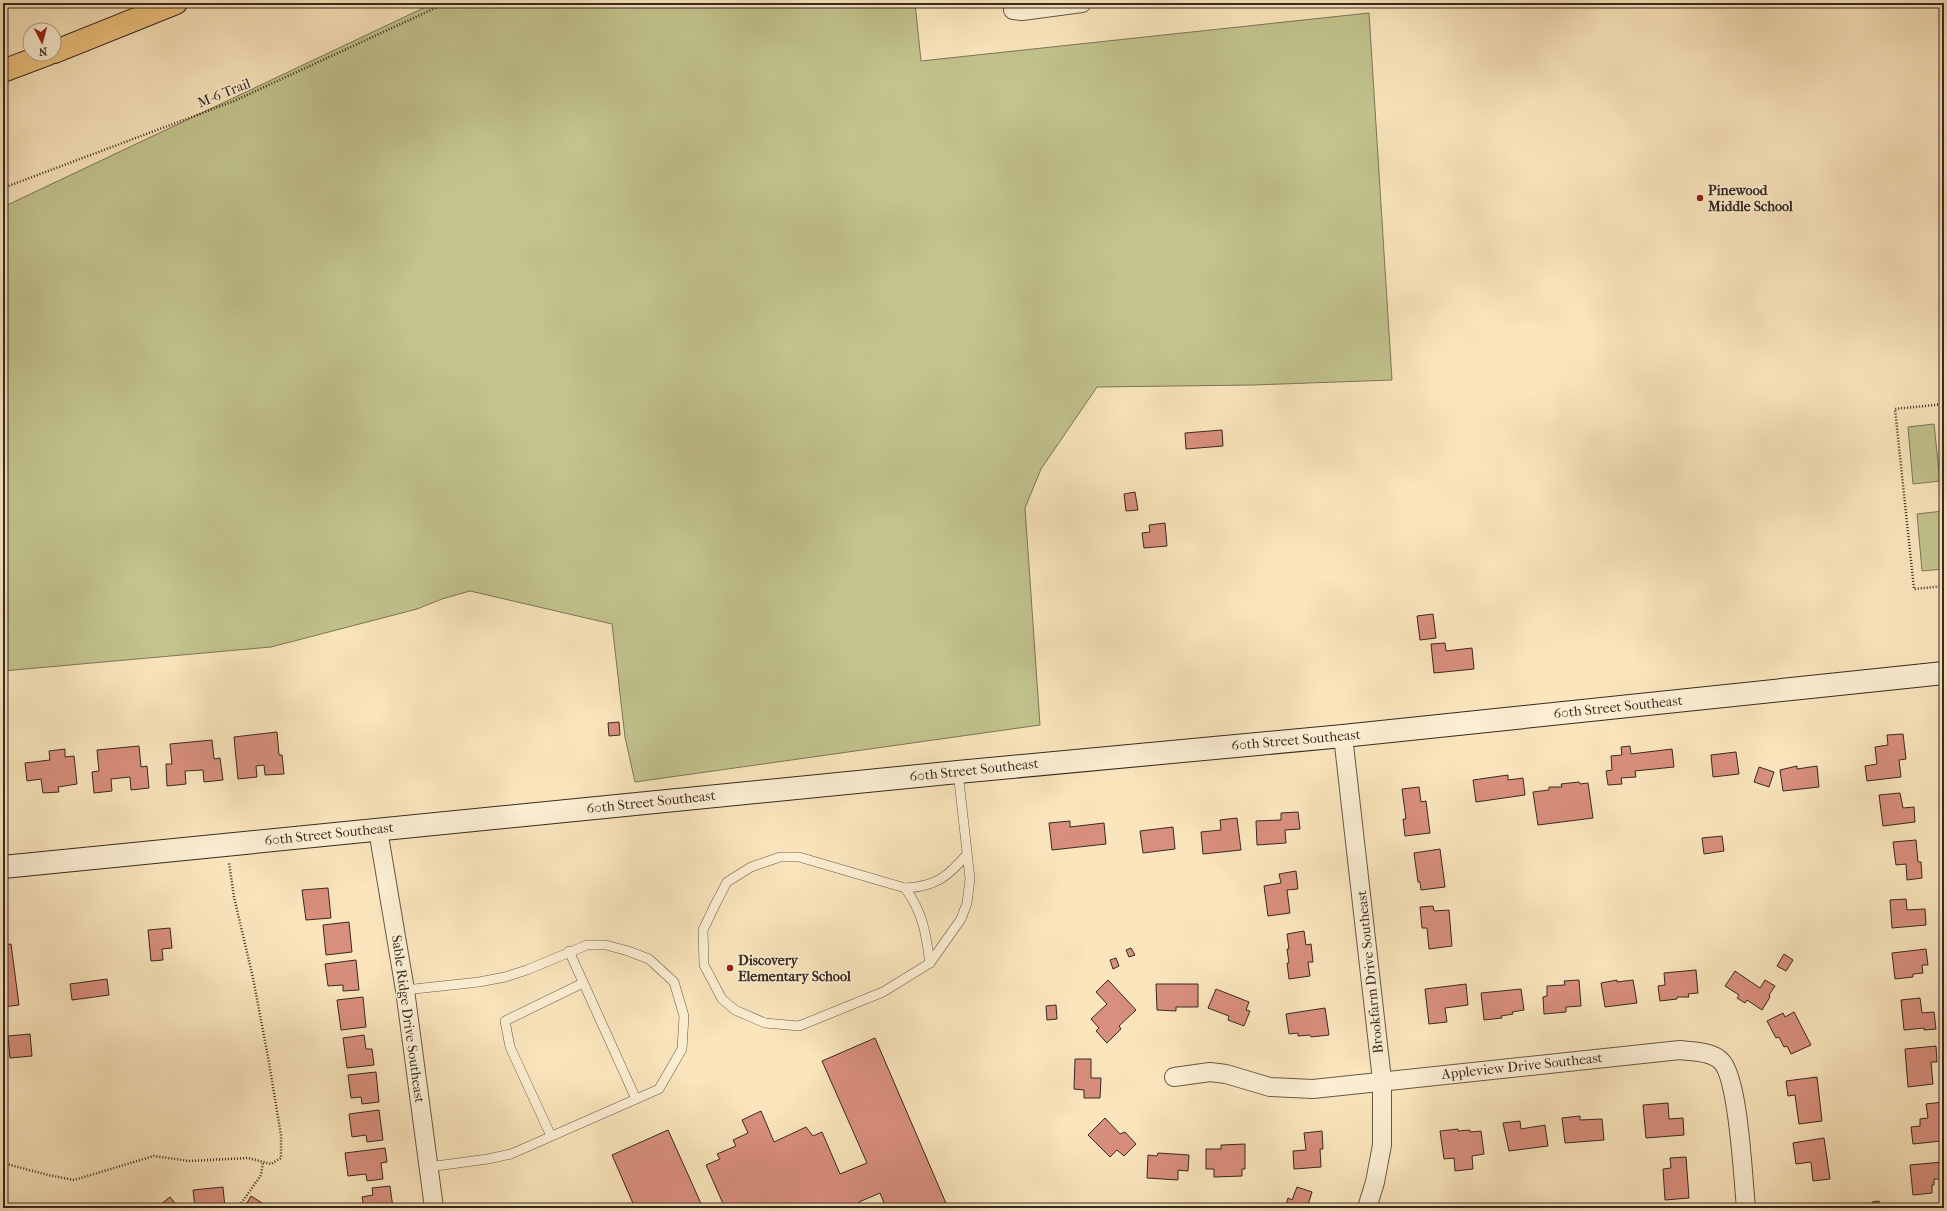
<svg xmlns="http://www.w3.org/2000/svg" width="1947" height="1211" font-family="'IM FELL French Canon',serif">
  <rect width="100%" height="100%" fill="#fae5bc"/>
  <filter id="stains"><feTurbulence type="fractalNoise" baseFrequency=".005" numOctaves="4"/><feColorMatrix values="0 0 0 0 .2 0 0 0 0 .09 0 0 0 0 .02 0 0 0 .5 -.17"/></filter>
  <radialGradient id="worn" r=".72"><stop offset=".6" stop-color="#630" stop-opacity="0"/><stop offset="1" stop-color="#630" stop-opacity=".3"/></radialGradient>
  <g fill="#c2c38d" stroke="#7c7658">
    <path d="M 434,3 L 915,3 L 921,61 L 1369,13 L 1392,380 L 1253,385 L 1097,387 L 1041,469 L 1025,508 L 1040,725 L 635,782 L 625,737 L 612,624 L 470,591 L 442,599 L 417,609 L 271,647 L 3,671 L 3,207 Z"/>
    <path d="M 1934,424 L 1940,481 L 1913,484 L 1908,427 Z"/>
    <path d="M 1943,511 L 1944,569 L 1922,571 L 1917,514 Z"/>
  </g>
  <g fill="#d98f7d" stroke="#372922">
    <path d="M 1222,430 L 1223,446 L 1186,449 L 1185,433 Z"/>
    <path d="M 1135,492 L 1138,510 L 1126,511 L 1124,494 Z"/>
    <path d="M 1165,523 L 1167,546 L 1144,548 L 1142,533 L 1150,532 L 1149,525 Z"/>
    <path d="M 1433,614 L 1436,638 L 1420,640 L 1417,616 Z"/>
    <path d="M 1445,643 L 1446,651 L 1472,648 L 1474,669 L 1434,673 L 1431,644 Z"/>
    <path d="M 619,722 L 620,735 L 609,736 L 608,723 Z"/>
    <path d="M 277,732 L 279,755 L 282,755 L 284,774 L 265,775 L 264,765 L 256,766 L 257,777 L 238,779 L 234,737 Z"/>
    <path d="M 1903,734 L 1906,759 L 1899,760 L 1901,777 L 1867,781 L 1865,766 L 1877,764 L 1875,747 L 1888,745 L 1887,735 Z"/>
    <path d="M 212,740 L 214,759 L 220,758 L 223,780 L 204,782 L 203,770 L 185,771 L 186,784 L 167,786 L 166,764 L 172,764 L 170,744 Z"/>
    <path d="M 139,746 L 141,767 L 147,766 L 149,788 L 131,790 L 130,777 L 111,779 L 112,791 L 94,793 L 92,772 L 99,771 L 97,750 Z"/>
    <path d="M 1630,746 L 1631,754 L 1672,749 L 1674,767 L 1635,771 L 1636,777 L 1621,778 L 1622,784 L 1608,785 L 1606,771 L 1612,770 L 1611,756 L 1622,755 L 1621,747 Z"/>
    <path d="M 65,749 L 65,757 L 74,756 L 77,784 L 58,787 L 59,792 L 43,793 L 41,779 L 27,781 L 25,763 L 50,760 L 49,751 Z"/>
    <path d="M 1736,752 L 1739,774 L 1713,777 L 1711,755 Z"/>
    <path d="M 1797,766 L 1797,769 L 1817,766 L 1819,787 L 1783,791 L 1780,770 Z"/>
    <path d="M 1759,767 L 1774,772 L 1769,787 L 1754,782 Z"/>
    <path d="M 1508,775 L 1508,780 L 1523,778 L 1525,795 L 1476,802 L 1473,780 Z"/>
    <path d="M 1579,782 L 1580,784 L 1588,783 L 1593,818 L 1538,825 L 1533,792 L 1549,790 L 1549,787 L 1562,787 L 1561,784 Z"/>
    <path d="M 1419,787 L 1421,802 L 1426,801 L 1430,833 L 1405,836 L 1403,819 L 1406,819 L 1402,789 Z"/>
    <path d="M 1900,793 L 1903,808 L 1914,807 L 1915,822 L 1883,826 L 1879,795 Z"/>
    <path d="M 1298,812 L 1300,829 L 1285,830 L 1286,843 L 1257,845 L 1256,821 L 1281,820 L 1281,813 Z"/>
    <path d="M 1237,818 L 1241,850 L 1203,854 L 1201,832 L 1221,830 L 1220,820 Z"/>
    <path d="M 1070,821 L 1070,827 L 1104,823 L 1106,844 L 1052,850 L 1049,823 Z"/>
    <path d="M 1173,827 L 1175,849 L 1143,853 L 1140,831 Z"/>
    <path d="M 1722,836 L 1724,851 L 1704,854 L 1702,838 Z"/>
    <path d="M 1916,840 L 1918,862 L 1921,862 L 1922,878 L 1907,880 L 1906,864 L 1896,865 L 1893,842 Z"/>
    <path d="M 1440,849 L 1445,887 L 1421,890 L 1420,882 L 1418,882 L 1414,853 Z"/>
    <path d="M 1296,871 L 1298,889 L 1287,890 L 1290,913 L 1268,916 L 1264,886 L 1281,883 L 1279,874 Z"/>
    <path d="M 328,888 L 331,918 L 306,920 L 302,890 Z"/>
    <path d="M 1906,899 L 1907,910 L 1925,909 L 1926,925 L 1892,928 L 1890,900 Z"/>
    <path d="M 1433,906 L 1434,911 L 1449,910 L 1452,946 L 1429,949 L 1427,928 L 1422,928 L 1420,907 Z"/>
    <path d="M 349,922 L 352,952 L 326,955 L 323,925 Z"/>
    <path d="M 170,928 L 172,948 L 162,949 L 163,960 L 151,961 L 148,930 Z"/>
    <path d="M 1304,931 L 1306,945 L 1311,944 L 1313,962 L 1308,962 L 1310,976 L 1289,979 L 1287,963 L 1289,963 L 1287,949 L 1289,949 L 1287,934 Z"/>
    <path d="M 11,944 L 19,1005 L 3,1007 L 3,945 Z"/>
    <path d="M 1131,948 L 1135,955 L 1129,957 L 1126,950 Z"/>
    <path d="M 1926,949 L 1928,965 L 1922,965 L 1923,973 L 1913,974 L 1913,977 L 1895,979 L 1892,953 Z"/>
    <path d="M 1784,954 L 1793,960 L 1786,971 L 1777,966 Z"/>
    <path d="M 1116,958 L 1119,966 L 1113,969 L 1110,960 Z"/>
    <path d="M 356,960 L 359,990 L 343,991 L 343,985 L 328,986 L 325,964 Z"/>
    <path d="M 1696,970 L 1698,993 L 1688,994 L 1689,997 L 1677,997 L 1677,999 L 1660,1001 L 1658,986 L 1665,985 L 1664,973 Z"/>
    <path d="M 1735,971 L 1760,988 L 1765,980 L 1775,986 L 1769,995 L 1770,997 L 1762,1010 L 1747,1000 L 1745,1003 L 1737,998 L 1739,995 L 1725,986 Z"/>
    <path d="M 107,979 L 109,995 L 72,1000 L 70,984 Z"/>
    <path d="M 1108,980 L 1136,1010 L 1119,1026 L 1121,1029 L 1107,1043 L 1096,1031 L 1099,1028 L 1091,1019 L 1107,1004 L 1096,992 Z"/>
    <path d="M 1579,980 L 1581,1006 L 1566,1007 L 1566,1012 L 1544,1014 L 1543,997 L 1547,996 L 1547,986 L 1565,985 L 1564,981 Z"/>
    <path d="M 1617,980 L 1617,982 L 1633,980 L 1637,1003 L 1605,1007 L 1601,983 Z"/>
    <path d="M 1156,984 L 1198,984 L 1198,1007 L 1176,1007 L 1176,1011 L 1157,1010 Z"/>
    <path d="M 1466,984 L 1468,1005 L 1445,1008 L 1447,1022 L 1429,1024 L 1425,989 Z"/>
    <path d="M 1216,989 L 1249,1002 L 1246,1010 L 1250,1011 L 1244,1026 L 1228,1020 L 1229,1016 L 1208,1008 Z"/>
    <path d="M 1521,989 L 1524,1010 L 1512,1012 L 1513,1014 L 1501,1016 L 1502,1018 L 1484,1020 L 1481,993 Z"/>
    <path d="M 363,997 L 366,1027 L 341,1030 L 337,1000 Z"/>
    <path d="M 1920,998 L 1922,1013 L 1934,1012 L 1936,1029 L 1924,1030 L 1924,1028 L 1904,1030 L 1901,1000 Z"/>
    <path d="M 1056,1005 L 1057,1019 L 1047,1020 L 1046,1006 Z"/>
    <path d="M 1325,1008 L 1329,1035 L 1311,1037 L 1310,1035 L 1298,1036 L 1298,1033 L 1289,1034 L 1286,1014 Z"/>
    <path d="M 1794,1012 L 1811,1045 L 1791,1054 L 1787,1046 L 1784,1047 L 1779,1037 L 1776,1038 L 1767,1021 L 1783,1013 L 1785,1017 Z"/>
    <path d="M 30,1034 L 32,1056 L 10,1058 L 8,1036 Z"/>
    <path d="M 364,1035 L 366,1049 L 372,1049 L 374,1065 L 347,1068 L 343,1038 Z"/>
    <path d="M 875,1038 L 948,1208 L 886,1208 L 880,1193 L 859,1202 L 862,1208 L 725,1208 L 706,1165 L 720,1159 L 717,1154 L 736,1146 L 733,1140 L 748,1133 L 742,1120 L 761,1111 L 774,1142 L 806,1127 L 813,1136 L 822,1132 L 840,1174 L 867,1163 L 822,1061 Z"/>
    <path d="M 1936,1046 L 1937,1062 L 1931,1062 L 1933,1084 L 1908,1087 L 1905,1049 Z"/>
    <path d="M 1075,1059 L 1091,1059 L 1091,1078 L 1101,1078 L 1100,1098 L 1084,1098 L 1084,1090 L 1074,1089 Z"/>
    <path d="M 376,1072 L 379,1102 L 362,1104 L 361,1097 L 351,1098 L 348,1075 Z"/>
    <path d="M 1817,1077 L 1822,1121 L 1799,1124 L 1795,1095 L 1788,1096 L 1786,1081 Z"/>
    <path d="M 1943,1102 L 1944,1118 L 1940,1118 L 1944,1132 L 1940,1132 L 1941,1141 L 1913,1144 L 1911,1127 L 1920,1126 L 1920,1119 L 1928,1118 L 1926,1104 Z"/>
    <path d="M 1668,1103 L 1669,1119 L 1683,1118 L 1684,1135 L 1646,1138 L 1643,1105 Z"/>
    <path d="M 379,1110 L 383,1140 L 367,1142 L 366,1135 L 352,1137 L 349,1114 Z"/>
    <path d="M 1580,1116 L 1580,1120 L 1602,1119 L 1604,1140 L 1565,1143 L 1562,1118 Z"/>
    <path d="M 1105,1118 L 1120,1134 L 1125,1132 L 1136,1144 L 1124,1156 L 1117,1150 L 1110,1157 L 1088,1135 Z"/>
    <path d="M 1520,1121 L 1521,1129 L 1545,1125 L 1548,1146 L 1509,1151 L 1503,1123 Z"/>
    <path d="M 1458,1129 L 1458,1131 L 1470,1130 L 1470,1132 L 1481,1131 L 1484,1154 L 1472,1156 L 1473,1169 L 1455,1171 L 1454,1158 L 1444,1159 L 1440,1131 Z"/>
    <path d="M 668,1130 L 703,1208 L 635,1208 L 612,1155 Z"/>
    <path d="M 1322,1131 L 1323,1149 L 1320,1149 L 1321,1167 L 1294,1169 L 1293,1151 L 1306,1150 L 1304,1133 Z"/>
    <path d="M 1824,1138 L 1830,1179 L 1813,1181 L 1811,1162 L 1796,1164 L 1793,1143 Z"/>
    <path d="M 1245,1144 L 1245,1169 L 1242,1169 L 1242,1176 L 1214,1177 L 1214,1169 L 1206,1169 L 1206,1149 L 1221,1149 L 1221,1145 Z"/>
    <path d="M 385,1148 L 387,1162 L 381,1163 L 383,1179 L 367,1181 L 366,1174 L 348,1176 L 345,1153 Z"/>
    <path d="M 1158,1153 L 1189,1155 L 1188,1171 L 1178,1170 L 1178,1180 L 1147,1178 L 1148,1155 L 1157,1156 Z"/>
    <path d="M 1686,1157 L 1689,1198 L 1665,1200 L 1663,1169 L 1671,1168 L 1670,1158 Z"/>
    <path d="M 1943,1162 L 1944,1179 L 1934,1179 L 1934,1185 L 1932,1185 L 1932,1193 L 1913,1195 L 1910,1165 Z"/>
    <path d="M 390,1186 L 393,1208 L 364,1208 L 362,1197 L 373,1195 L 372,1188 Z"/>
    <path d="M 223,1187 L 225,1208 L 195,1208 L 193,1190 Z"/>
    <path d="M 1297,1187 L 1312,1192 L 1307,1208 L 1285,1208 L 1288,1198 L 1292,1200 Z"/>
    <path d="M 251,1196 L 270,1208 L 244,1208 Z"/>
    <path d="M 170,1197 L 179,1208 L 156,1208 Z"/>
    <path d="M 1879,1201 L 1880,1208 L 1872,1208 L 1872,1202 Z"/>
    <path d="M 1832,1204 L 1832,1208 L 1811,1208 L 1810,1206 Z"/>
  </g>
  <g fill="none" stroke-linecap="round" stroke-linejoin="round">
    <g stroke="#685848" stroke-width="10">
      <g id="lane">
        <path d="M 958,772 L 970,879 L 967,903 L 961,919 L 930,963 L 883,992 L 799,1026 L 765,1023 L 735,1010 L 722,999 L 704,965 L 703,930 L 716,903 L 727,882 L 751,867 L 780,857 L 799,857 L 905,888 C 935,887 949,876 967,854"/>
        <path d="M 905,888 C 923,912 926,934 930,963"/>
        <path d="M 569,951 L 636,1099"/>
        <path d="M 405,990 L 479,982 L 505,977 L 527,970 L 587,945 L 606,945 L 628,951 L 649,959 L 674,982 L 684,1016 L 682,1049 L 659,1089 L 511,1154 L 488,1159 L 428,1167"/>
        <path d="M 551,1136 L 510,1047 L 505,1021 L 583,983"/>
      </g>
    </g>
    <g stroke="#685848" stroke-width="20">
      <g id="street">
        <path d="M 1013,10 L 1022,11 L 1082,3"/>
        <path d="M 1343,736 L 1382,1080 L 1382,1145 L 1375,1182 L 1367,1208"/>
        <path d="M 378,830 L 405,990 L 434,1208"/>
        <path d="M 1174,1077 L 1210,1072 L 1226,1074 L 1270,1087 L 1313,1089 L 1680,1050 C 1693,1052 1711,1051 1721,1061 C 1739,1078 1743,1180 1746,1208"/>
      </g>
    </g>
    <g stroke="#372922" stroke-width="24">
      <path id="secondary" d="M 3,867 L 958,772 L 1343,736 L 1944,673"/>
    </g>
    <g stroke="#372922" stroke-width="24">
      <g id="highway">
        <path d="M 54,52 L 176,3"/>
        <path d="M 3,71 L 48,54"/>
      </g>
    </g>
    <g stroke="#372922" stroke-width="2.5" stroke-dasharray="1 2" stroke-linecap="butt">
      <path d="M 3,188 L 234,101 L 446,3"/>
      <path d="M 1944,404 L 1895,409 L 1914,589 L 1944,586"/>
      <path d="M 3,1163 L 48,1175 L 74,1180 L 154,1156 L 189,1161 L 248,1158 L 271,1164 L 281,1158 L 281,1135 L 268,1057 L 253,978 L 234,897 L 229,863"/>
      <path d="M 238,1208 L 261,1175 L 263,1162"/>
    </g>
    <use href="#lane" stroke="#fceed3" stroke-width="9"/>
    <use href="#street" stroke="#fceed3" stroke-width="18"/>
    <use href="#secondary" stroke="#fceed3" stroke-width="22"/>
    <use href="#highway" stroke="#edc27e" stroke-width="22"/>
  </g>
  <g fill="#8f2418" stroke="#fceed3" stroke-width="1.5">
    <circle cx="1700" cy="198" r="4"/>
    <circle cx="730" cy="968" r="4"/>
  </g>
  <g text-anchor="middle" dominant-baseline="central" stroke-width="3" stroke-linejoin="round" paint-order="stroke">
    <g font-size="14" fill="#372922" stroke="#fceed3">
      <text transform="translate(224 93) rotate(-22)">M-6 Trail</text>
      <text transform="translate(1618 707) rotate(-6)">60th Street Southeast</text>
      <text transform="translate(1296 740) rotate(-5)">60th Street Southeast</text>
      <text transform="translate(974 770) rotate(-6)">60th Street Southeast</text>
      <text transform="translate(651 802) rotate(-6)">60th Street Southeast</text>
      <text transform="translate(329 834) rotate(-6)">60th Street Southeast</text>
      <text transform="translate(1370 972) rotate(-96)">Brookfarm Drive Southeast</text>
      <text transform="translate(408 1019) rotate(82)">Sable Ridge Drive Southeast</text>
      <text transform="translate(1522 1066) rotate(-6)">Appleview Drive Southeast</text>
    </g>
    <g font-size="14" font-weight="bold" fill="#372922" stroke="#fceed3" text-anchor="start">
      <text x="1708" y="190">Pinewood<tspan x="1708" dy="16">Middle School</tspan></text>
      <text x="738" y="960">Discovery<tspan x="738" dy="16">Elementary School</tspan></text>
    </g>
  </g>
  <rect width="1947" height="1211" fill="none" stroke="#fae5bc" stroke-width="16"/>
  <rect x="4" y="4" width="1939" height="1203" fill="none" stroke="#372922" stroke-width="2"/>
  <rect x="8" y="8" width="1931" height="1195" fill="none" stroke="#372922"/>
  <g transform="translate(42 42) rotate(174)"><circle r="19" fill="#fceed3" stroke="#ad9f8c"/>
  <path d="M0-3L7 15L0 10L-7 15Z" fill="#8f2418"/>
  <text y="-6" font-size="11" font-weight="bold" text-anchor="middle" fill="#372922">N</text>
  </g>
  <rect width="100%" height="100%" filter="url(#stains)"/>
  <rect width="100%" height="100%" fill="url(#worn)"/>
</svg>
